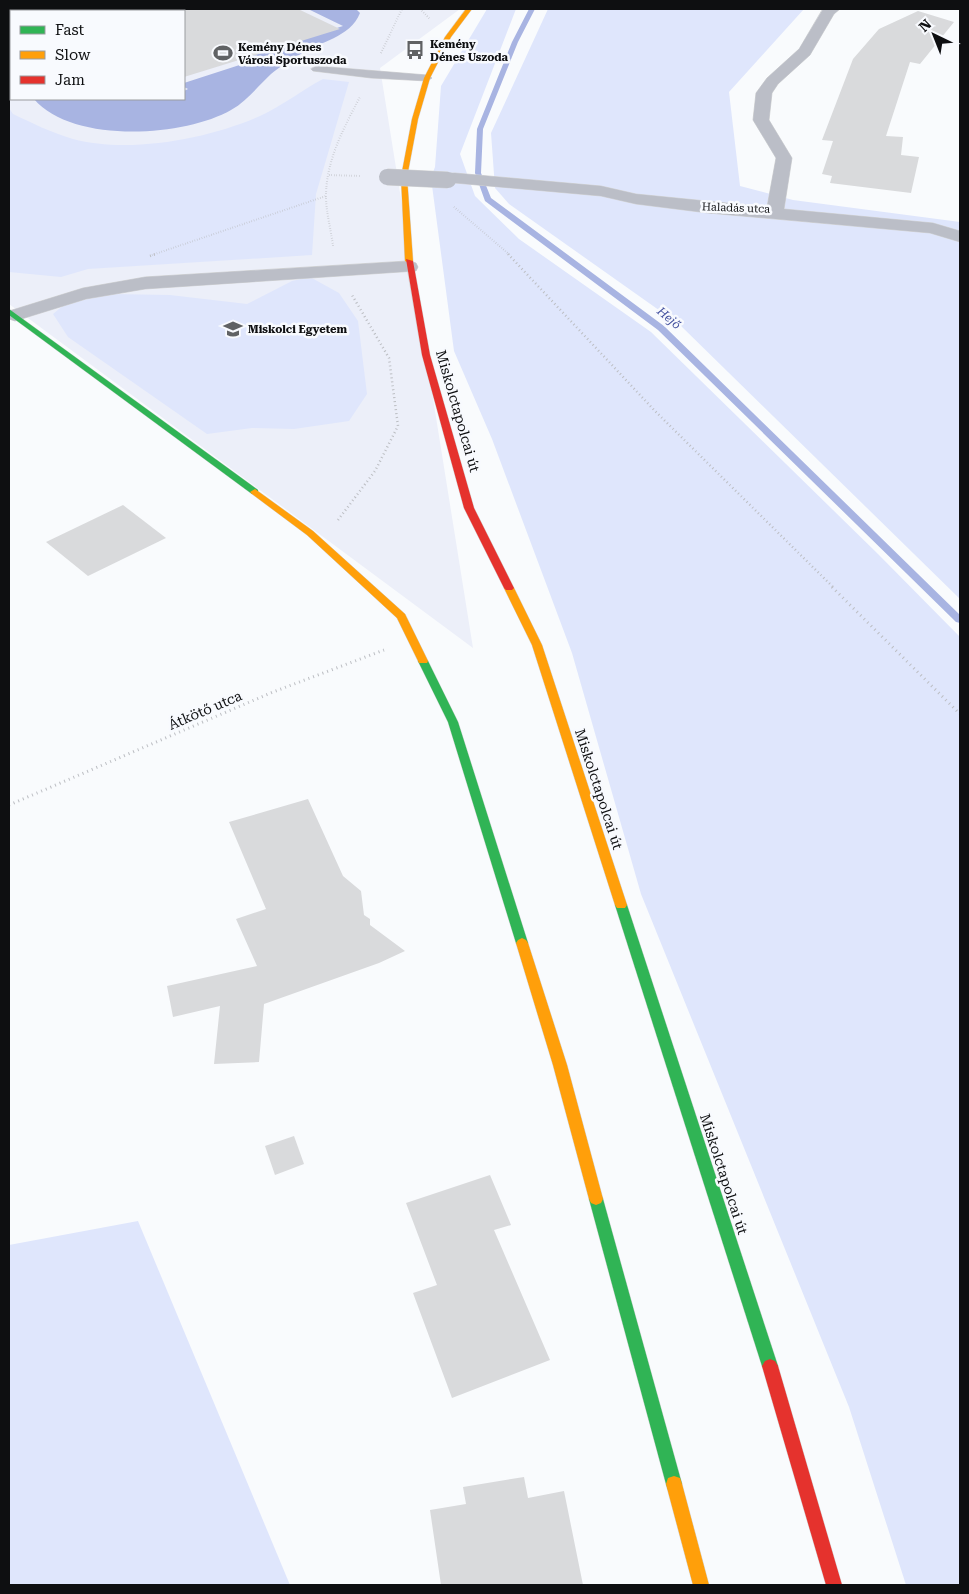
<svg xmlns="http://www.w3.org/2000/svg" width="969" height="1594" font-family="'Roboto Serif',serif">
  <rect width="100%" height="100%" fill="#f9fbfd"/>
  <path fill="#eceff9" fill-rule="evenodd" d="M 9,9 L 460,9 L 380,68 L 473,648 L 9,304 ZM 11,11 L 184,11 L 184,99 L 11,99 Z"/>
  <g fill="#dfe6fc">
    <path d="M 487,9 L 516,9 L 460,154 L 475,196 L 519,239 L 651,332 L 878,554 L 960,637 L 960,1585 L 906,1585 L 849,1407 L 641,894 L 572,653 L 492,439 L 454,351 L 431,178 L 435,167 L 441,86 Z"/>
    <path d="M 548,9 L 804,9 L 729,92 L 740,186 L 793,200 L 960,222 L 960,599 L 680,325 L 509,204 L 495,188 L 491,133 Z"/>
    <path d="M 323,79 L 349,82 L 316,194 L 312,255 L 88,269 L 61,277 L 9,272 L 9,108 L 13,114 C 32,123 52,133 73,139 C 129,154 208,139 260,116 C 282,106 302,90 323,79 Z"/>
    <path d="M 310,277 L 339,293 L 358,321 L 367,394 L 349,421 L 294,429 L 252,428 L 207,434 L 68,337 L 53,314 L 65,304 L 111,294 L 170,295 L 247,304 L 292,281 Z"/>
    <path d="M 138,1221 L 290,1585 L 9,1585 L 9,1245 Z"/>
  </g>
  <path fill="#a8b4e2" d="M 308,9 L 356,9 L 360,13 C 350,38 320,41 299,55 C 290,61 279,67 271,74 C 258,86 247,101 231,110 C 184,137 72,144 34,99 L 184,99 L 184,91 L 188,89 L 184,87 L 184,83 L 255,60 L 249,56 L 343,26 Z"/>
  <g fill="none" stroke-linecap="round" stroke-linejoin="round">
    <path fill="#a8b4e2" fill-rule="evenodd" d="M 529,9 L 535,9 L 518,42 L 483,129 L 481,173 L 491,198 L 664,326 L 960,615 L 960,623 L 956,622 L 658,330 L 485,201 L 475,173 L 477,129 L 512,42 Z"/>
  </g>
  <g fill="#d9dadc">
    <path d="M 184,9 L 298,9 L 340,29 L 184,77 Z"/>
    <path d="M 918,11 L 954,22 L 920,64 L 910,62 L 886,136 L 903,137 L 901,155 L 919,157 L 911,193 L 830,183 L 832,176 L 822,174 L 833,141 L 822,140 L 853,59 L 879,29 Z"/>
    <path d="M 123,505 L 166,538 L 88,576 L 46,542 Z"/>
    <path d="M 308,799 L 343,876 L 361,891 L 364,915 L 370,919 L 370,925 L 405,951 L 379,963 L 264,1004 L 259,1062 L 214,1064 L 220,1006 L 173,1017 L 167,986 L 257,966 L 236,919 L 266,909 L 229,822 Z"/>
    <path d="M 294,1136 L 304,1164 L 275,1175 L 265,1146 Z"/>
    <path d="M 490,1175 L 511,1225 L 494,1230 L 550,1360 L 452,1398 L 413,1293 L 437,1285 L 406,1203 Z"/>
    <path d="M 524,1477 L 528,1498 L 564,1491 L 583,1585 L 441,1585 L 430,1510 L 466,1504 L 463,1487 Z"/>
  </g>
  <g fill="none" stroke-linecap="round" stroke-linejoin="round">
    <g stroke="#d4d5d6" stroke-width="1">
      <path id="lane" d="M 316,66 L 427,75 L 432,78 L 427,81 L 371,78 L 313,71 L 311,69 Z"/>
    </g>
    <g stroke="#d4d5d6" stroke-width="1">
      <g id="street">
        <path d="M 823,9 L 840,9 L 834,14 L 810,55 L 778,84 L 772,93 L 769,120 L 792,158 L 784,209 L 933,223 L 960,231 L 960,242 L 930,233 L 708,213 L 636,204 L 601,196 L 455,183 L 412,182 L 409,178 L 412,174 L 455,173 L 601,186 L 636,194 L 767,207 L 776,158 L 753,120 L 756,93 L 767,78 L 799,49 Z"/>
        <path d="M 409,261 L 416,263 L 418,267 L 416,271 L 145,289 L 86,299 L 15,321 L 9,319 L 9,311 L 83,288 L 145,277 Z"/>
      </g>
    </g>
    <g stroke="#d4d5d6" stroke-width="1">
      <g id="fast">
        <path d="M 9,309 L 258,490 L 258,494 L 252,494 L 9,315 Z"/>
        <path d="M 423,658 L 428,661 L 458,722 L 528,943 L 526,946 L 522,948 L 518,946 L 516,943 L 448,722 L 418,661 Z"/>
        <path d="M 621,900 L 625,902 L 627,905 L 778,1366 L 775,1371 L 770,1373 L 765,1371 L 762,1366 L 615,905 L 617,902 Z"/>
        <path d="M 596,1193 L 601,1195 L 603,1199 L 682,1484 L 680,1490 L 674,1492 L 668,1490 L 666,1484 L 589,1199 L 591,1195 Z"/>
      </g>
    </g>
    <g stroke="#d4d5d6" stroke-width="1">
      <g id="slow">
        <path d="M 466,9 L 472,9 L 451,37 L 430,78 L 418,119 L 407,177 L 413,261 L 409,263 L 405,261 L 401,177 L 412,119 L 424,78 L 445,37 Z"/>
        <path d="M 255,489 L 313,531 L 405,614 L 428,661 L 427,663 L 419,663 L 397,618 L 307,535 L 252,494 L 250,492 Z"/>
        <path d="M 509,585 L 514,588 L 542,645 L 627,905 L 625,908 L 617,908 L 615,905 L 532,645 L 504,588 Z"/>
        <path d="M 522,938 L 526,940 L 528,943 L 567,1065 L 603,1199 L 601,1203 L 596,1205 L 591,1203 L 589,1199 L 553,1065 L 516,943 L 518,940 Z"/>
        <path d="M 674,1476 L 680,1478 L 682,1484 L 709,1585 L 693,1585 L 666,1484 L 668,1478 Z"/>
      </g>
    </g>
    <g stroke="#d4d5d6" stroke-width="1">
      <g id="jam">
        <path d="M 406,259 L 413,261 L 430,355 L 474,508 L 514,588 L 512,590 L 506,590 L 504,588 L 464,508 L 422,355 Z"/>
        <path d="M 770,1359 L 775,1361 L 778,1366 L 842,1585 L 826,1585 L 762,1366 L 765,1361 Z"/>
      </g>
    </g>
    <g stroke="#bcbec3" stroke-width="2" stroke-dasharray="0.5 2" stroke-linecap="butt">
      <path d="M 420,9 L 430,19"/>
      <path d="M 381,53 L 402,9"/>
      <path d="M 329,175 L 361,176"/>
      <path d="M 454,207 L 510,255"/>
      <path d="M 333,246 C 331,229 326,213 326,196 C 326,161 344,127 360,97"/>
      <path d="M 152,255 L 326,196"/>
    </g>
    <g stroke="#bcbec3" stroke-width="2.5" stroke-dasharray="1 3" stroke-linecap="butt">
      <path d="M 508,254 L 655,411 L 834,588"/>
      <path d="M 150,256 L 156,254"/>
      <path d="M 338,520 L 375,471 L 398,426 L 389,358 L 352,295"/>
    </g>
    <g stroke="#bcbec3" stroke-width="3" stroke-dasharray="1 4" stroke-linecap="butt">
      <path d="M 832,587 L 960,714"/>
      <path d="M 9,805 L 273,692 L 384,650"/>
    </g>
    <use href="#lane" fill="#bbbec7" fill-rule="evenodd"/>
    <use href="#street" fill="#bbbec7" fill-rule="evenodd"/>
    <use href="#fast" fill="#30b455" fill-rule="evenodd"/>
    <use href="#slow" fill="#ff9f0a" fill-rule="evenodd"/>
    <use href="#jam" fill="#e5322d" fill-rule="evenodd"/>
    <g stroke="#d4d5d6" stroke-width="17" stroke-linecap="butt">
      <path id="street-bridge" d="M 387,177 L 448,180"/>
    </g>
    <use href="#street-bridge" stroke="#bbbec7" stroke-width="16"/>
  </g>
  <defs>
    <g id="bus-bare" transform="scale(1.5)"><path d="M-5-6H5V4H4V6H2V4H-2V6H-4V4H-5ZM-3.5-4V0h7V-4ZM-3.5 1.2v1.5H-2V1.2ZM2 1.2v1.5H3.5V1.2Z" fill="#606264" stroke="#f8fafe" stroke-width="2.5" paint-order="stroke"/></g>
    <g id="stadium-bare" transform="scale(1.5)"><path d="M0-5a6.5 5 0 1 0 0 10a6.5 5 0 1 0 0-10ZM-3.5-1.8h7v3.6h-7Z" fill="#606264" stroke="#f8fafe" stroke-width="2.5" paint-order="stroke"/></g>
    <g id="university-bare" transform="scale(1.5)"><path d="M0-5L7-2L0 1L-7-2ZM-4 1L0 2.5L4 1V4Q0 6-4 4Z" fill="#606264" stroke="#f8fafe" stroke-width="2.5" paint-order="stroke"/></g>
  </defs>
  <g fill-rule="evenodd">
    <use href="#bus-bare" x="415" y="50"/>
    <use href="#stadium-bare" x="223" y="53"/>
    <use href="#university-bare" x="233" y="329"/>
  </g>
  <g text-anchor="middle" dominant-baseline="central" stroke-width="5" stroke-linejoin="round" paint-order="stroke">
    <g font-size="11" font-weight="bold" fill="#0e0f11" stroke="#f8fafe" text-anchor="start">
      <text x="430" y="44">Kemény<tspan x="430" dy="13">Dénes Uszoda</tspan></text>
      <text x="238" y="47">Kemény Dénes<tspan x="238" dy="13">Városi Sportuszoda</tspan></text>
      <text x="248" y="329">Miskolci Egyetem</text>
    </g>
    <g font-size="11" fill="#0e0f11" stroke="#f8fafe">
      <text transform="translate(736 208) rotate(2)">Haladás utca</text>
    </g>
    <g font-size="12" font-style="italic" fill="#404e9d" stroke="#f8fafe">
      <text transform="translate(669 318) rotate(40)">Hejő</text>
    </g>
    <g font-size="14" fill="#0e0f11" stroke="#f8fafe">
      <text transform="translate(458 411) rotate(74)">Miskolctapolcai út</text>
      <text transform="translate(205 710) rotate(-23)">Átkötő utca</text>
      <text transform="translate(599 789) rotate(72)">Miskolctapolcai út</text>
      <text transform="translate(724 1174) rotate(72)">Miskolctapolcai út</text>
    </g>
  </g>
  <rect width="969" height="1594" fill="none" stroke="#0e0f11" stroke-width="20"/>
  <rect x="10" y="10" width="175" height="90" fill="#f8fafe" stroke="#9a9c9f"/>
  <rect x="20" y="26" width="25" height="8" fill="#30b455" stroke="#9a9c9f"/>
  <text x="55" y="35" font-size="15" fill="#0e0f11">Fast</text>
  <rect x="20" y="51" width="25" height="8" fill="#ff9f0a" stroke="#9a9c9f"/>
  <text x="55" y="60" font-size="15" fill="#0e0f11">Slow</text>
  <rect x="20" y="76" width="25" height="8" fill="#e5322d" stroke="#9a9c9f"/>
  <text x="55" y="85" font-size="15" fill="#0e0f11">Jam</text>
  <g transform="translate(934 35) rotate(317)" stroke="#f8fafe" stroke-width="4" paint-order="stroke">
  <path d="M0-4L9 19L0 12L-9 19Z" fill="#0e0f11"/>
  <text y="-8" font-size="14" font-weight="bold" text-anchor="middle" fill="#0e0f11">N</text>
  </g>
</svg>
